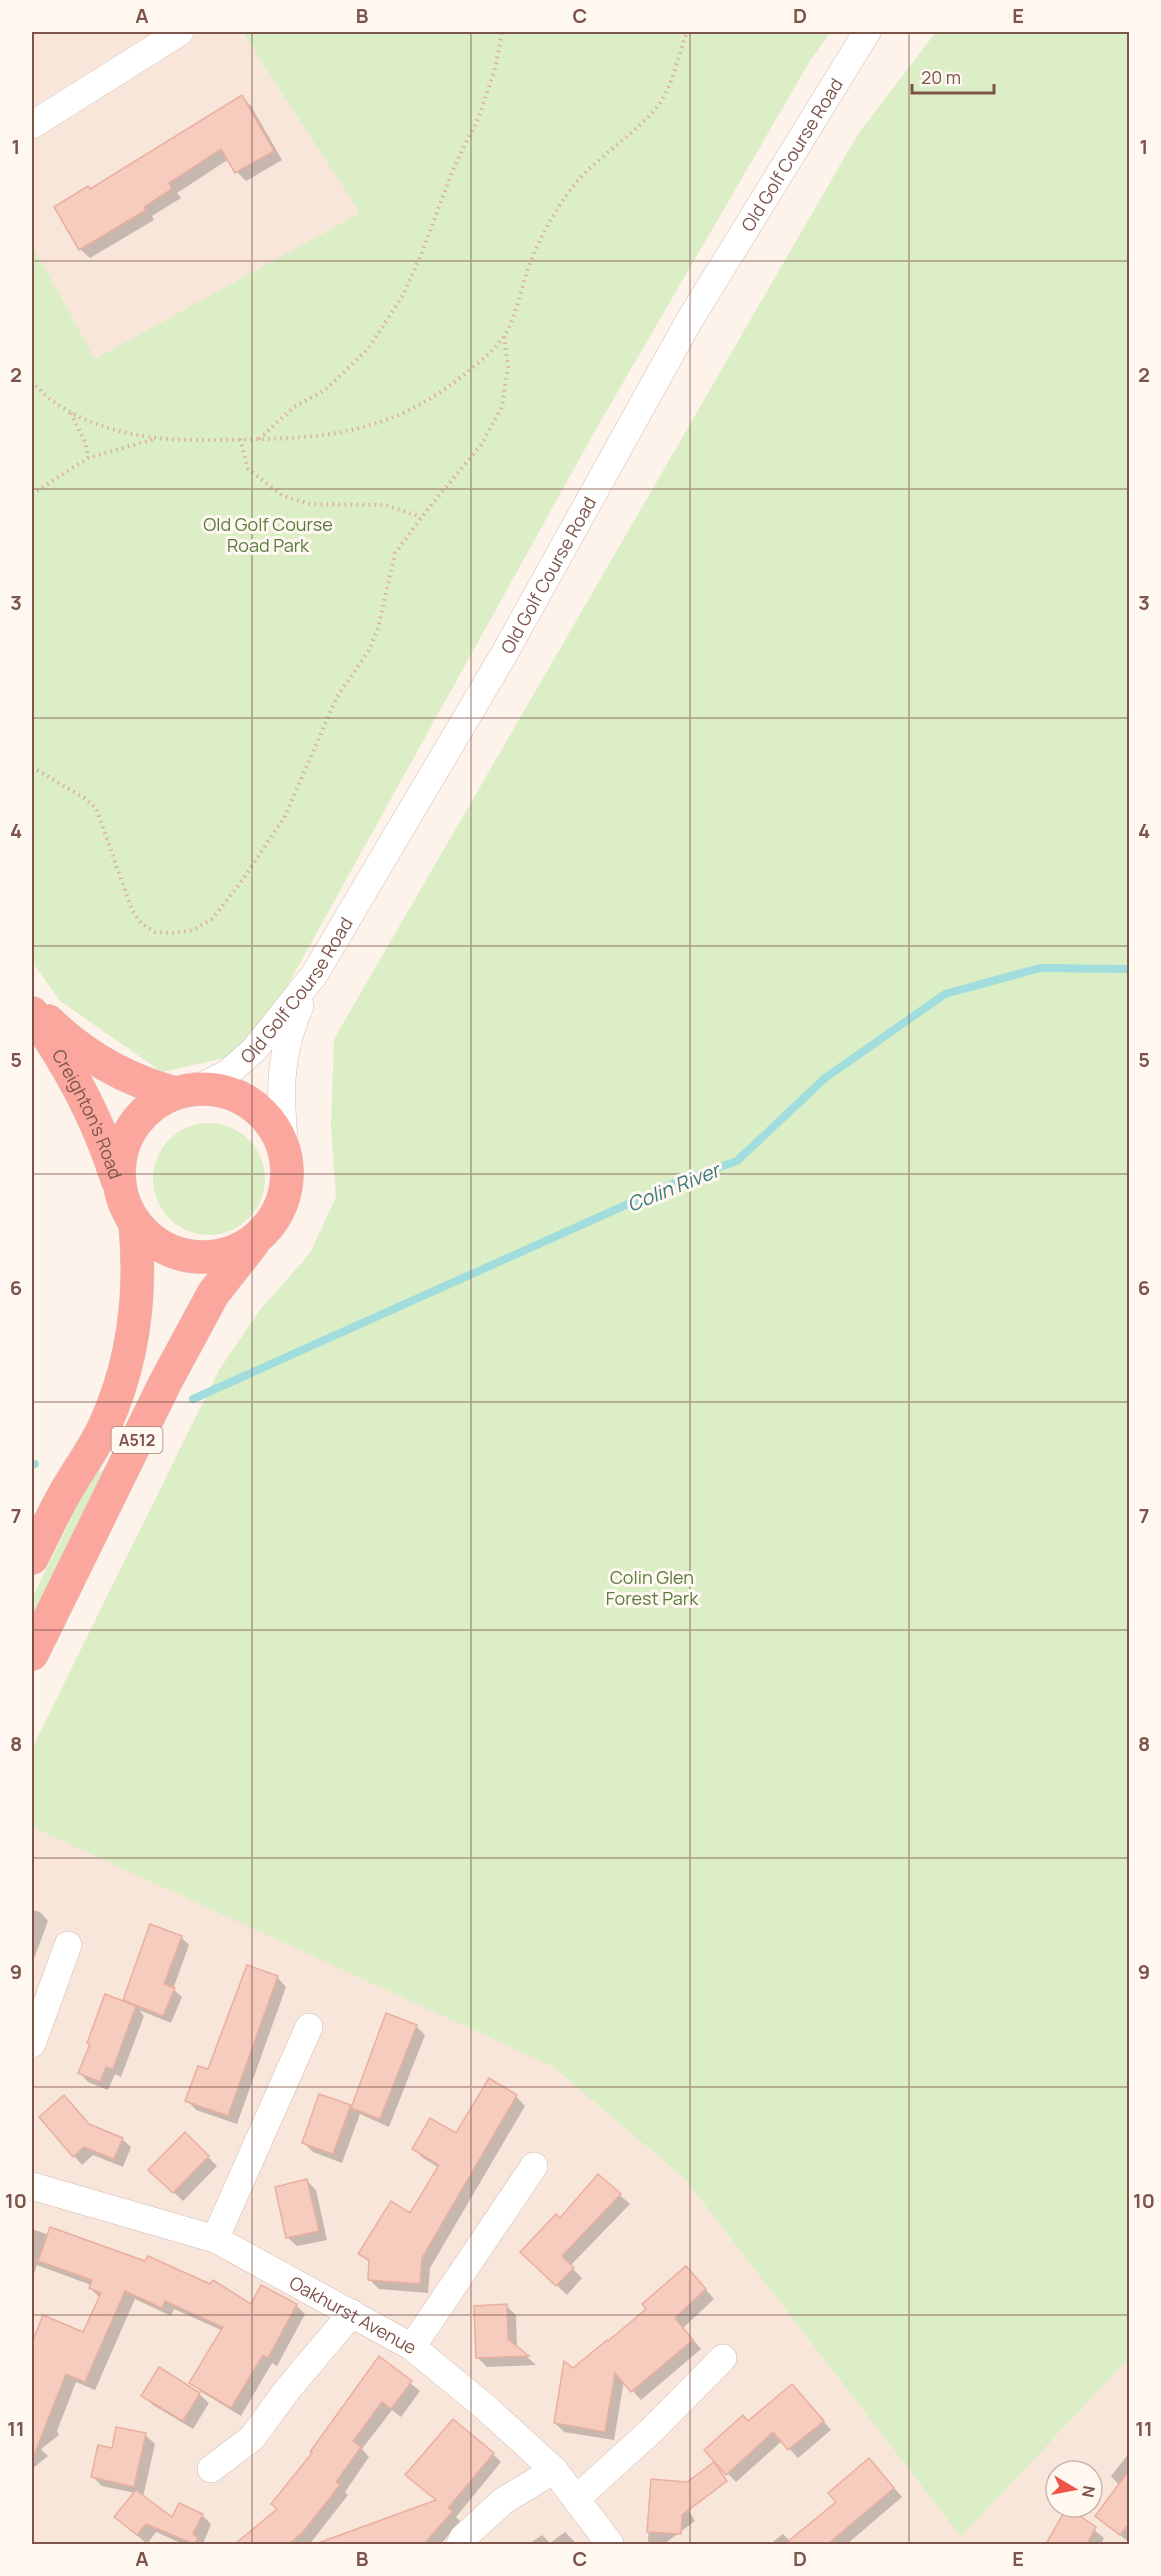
<svg xmlns="http://www.w3.org/2000/svg" width="1161" height="2576" font-family="Manrope,sans-serif">
  <rect width="100%" height="100%" fill="#fef3ea"/>
  <g fill="#f8e6da" fill-rule="evenodd">
    <path d="M 32,32 L 245,32 L 243,34 L 361,213 L 95,360 L 32,244 Z"/>
    <path d="M 32,1827 L 324,1956 L 552,2066 L 685,2179 L 961,2537 L 1129,2358 L 1129,2544 L 32,2544 ZM 1056,2471 L 1092,2471 L 1092,2507 L 1056,2507 Z"/>
  </g>
  <g fill="#dceec6">
    <path d="M 245,32 L 831,32 L 810,61 L 595,431 L 280,999 L 229,1057 L 162,1072 L 60,1001 L 32,962 L 32,244 L 95,359 L 360,213 L 243,33 Z"/>
    <path d="M 936,32 L 1130,32 L 1129,2358 L 961,2537 L 685,2179 L 552,2066 L 32,1827 L 32,1748 L 219,1370 L 259,1311 L 310,1253 L 336,1197 L 331,1126 L 334,1039 L 858,134 Z"/>
    <circle cx="209" cy="1179" r="56"/>
    <path d="M 113,1466 L 32,1637 L 32,1598 L 93,1474 Z"/>
  </g>
  <g fill="#0003">
    <path d="M 242,97 L 251,106 L 282,160 L 246,181 L 237,172 L 229,159 L 177,193 L 181,198 L 152,216 L 154,220 L 90,258 L 80,249 L 90,190 Z"/>
    <path d="M 32,1910 L 40,1912 L 48,1921 L 32,1964 Z"/>
    <path d="M 181,1937 L 189,1945 L 173,1989 L 182,1997 L 171,2023 L 139,2010 L 144,2016 L 121,2077 L 115,2074 L 108,2090 L 88,2082 L 80,2073 L 91,2045 L 88,2043 L 129,2005 L 124,2000 Z"/>
    <path d="M 277,1977 L 286,1987 L 237,2124 L 196,2110 L 187,2100 Z"/>
    <path d="M 387,2015 L 416,2026 L 425,2035 L 389,2127 L 360,2114 L 342,2163 L 313,2152 L 303,2142 L 350,2107 L 352,2109 Z"/>
    <path d="M 516,2096 L 525,2106 L 430,2268 L 428,2293 L 379,2289 L 369,2279 L 370,2263 L 360,2254 L 411,2215 L 439,2168 L 423,2158 L 414,2149 L 456,2135 Z"/>
    <path d="M 90,2126 L 122,2139 L 131,2147 L 123,2167 L 93,2155 L 82,2165 L 74,2156 Z"/>
    <path d="M 185,2134 L 217,2166 L 183,2201 L 150,2170 Z"/>
    <path d="M 598,2176 L 630,2204 L 570,2266 L 582,2278 L 567,2295 L 522,2252 L 560,2220 Z"/>
    <path d="M 307,2181 L 316,2190 L 327,2240 L 297,2246 L 287,2237 Z"/>
    <path d="M 32,2229 L 251,2306 L 296,2305 L 305,2314 L 277,2366 L 272,2363 L 241,2416 L 200,2391 L 191,2382 L 223,2331 L 174,2309 L 171,2316 L 135,2299 L 95,2390 L 76,2382 L 57,2431 L 59,2435 L 41,2449 L 48,2456 L 32,2469 L 32,2401 L 40,2394 L 32,2390 L 32,2345 L 44,2317 L 83,2334 L 100,2298 L 90,2288 L 91,2285 L 37,2265 L 34,2274 L 32,2273 Z"/>
    <path d="M 695,2277 L 714,2299 L 683,2328 L 701,2349 L 641,2400 L 624,2381 L 614,2440 L 564,2432 L 555,2423 L 573,2370 L 648,2309 Z"/>
    <path d="M 506,2306 L 516,2315 L 517,2348 L 536,2365 L 487,2367 L 477,2357 Z"/>
    <path d="M 379,2358 L 420,2391 L 401,2417 L 392,2410 L 362,2449 L 369,2457 L 345,2492 L 348,2495 L 312,2541 L 308,2544 L 258,2544 L 249,2535 L 279,2510 L 314,2453 Z"/>
    <path d="M 199,2394 L 209,2403 L 193,2429 L 153,2405 L 143,2396 Z"/>
    <path d="M 801,2394 L 831,2430 L 798,2458 L 782,2441 L 736,2482 L 728,2474 L 748,2422 Z"/>
    <path d="M 145,2435 L 155,2444 L 143,2497 L 172,2520 L 202,2515 L 211,2524 L 203,2544 L 183,2544 L 156,2532 L 147,2544 L 116,2517 L 135,2493 L 102,2486 L 93,2477 L 113,2449 Z"/>
    <path d="M 1130,2452 L 1130,2543 L 1096,2516 L 1119,2485 L 1111,2476 Z"/>
    <path d="M 493,2454 L 501,2462 L 456,2517 L 460,2521 L 441,2544 L 350,2544 L 363,2528 L 437,2501 Z"/>
    <path d="M 878,2469 L 902,2497 L 847,2544 L 770,2544 L 783,2534 L 791,2542 Z"/>
    <path d="M 652,2481 L 678,2492 L 695,2521 L 664,2544 L 651,2544 L 648,2541 Z"/>
    <path d="M 1068,2508 L 1104,2538 L 1101,2544 L 1048,2544 Z"/>
    <path d="M 565,2532 L 577,2544 L 529,2544 L 542,2535 L 550,2543 Z"/>
  </g>
  <g fill="none" stroke-linecap="round" stroke-linejoin="round">
    <g stroke="#a1dddd" stroke-width="8">
      <path d="M 193,1399 L 677,1182 L 737,1161 L 825,1078 L 945,994 L 1040,968 L 1130,969"/>
      <path d="M 32,1465 L 35,1464"/>
    </g>
  </g>
  <g fill="#f6ccbf" stroke="#eaaf9e" stroke-width="1.5">
    <path d="M 242,95 L 274,151 L 235,173 L 221,149 L 169,183 L 172,189 L 144,207 L 146,210 L 79,250 L 54,207 L 88,186 L 90,189 Z"/>
    <path d="M 150,1924 L 182,1936 L 164,1984 L 175,1988 L 163,2016 L 123,2000 Z"/>
    <path d="M 247,1965 L 278,1976 L 228,2116 L 185,2101 L 198,2066 L 208,2069 Z"/>
    <path d="M 105,1994 L 136,2006 L 113,2069 L 106,2067 L 100,2082 L 78,2073 L 90,2044 L 87,2043 Z"/>
    <path d="M 386,2013 L 417,2025 L 380,2119 L 351,2108 Z"/>
    <path d="M 489,2078 L 517,2095 L 422,2258 L 420,2284 L 368,2280 L 369,2260 L 358,2254 L 391,2201 L 410,2213 L 439,2165 L 412,2149 L 430,2118 L 456,2133 Z"/>
    <path d="M 319,2094 L 351,2105 L 333,2154 L 302,2143 Z"/>
    <path d="M 64,2095 L 89,2124 L 123,2138 L 114,2159 L 84,2147 L 73,2157 L 39,2117 Z"/>
    <path d="M 185,2132 L 209,2156 L 173,2193 L 148,2170 Z"/>
    <path d="M 598,2174 L 621,2194 L 562,2256 L 574,2268 L 556,2286 L 520,2252 L 556,2214 L 560,2218 Z"/>
    <path d="M 307,2179 L 319,2231 L 286,2238 L 275,2187 Z"/>
    <path d="M 50,2227 L 145,2261 L 148,2256 L 210,2284 L 213,2280 L 251,2304 L 261,2285 L 297,2304 L 268,2358 L 263,2355 L 231,2408 L 189,2383 L 223,2327 L 165,2301 L 162,2308 L 125,2291 L 85,2382 L 66,2374 L 32,2460 L 32,2343 L 43,2315 L 83,2332 L 101,2293 L 89,2288 L 92,2280 L 38,2261 Z"/>
    <path d="M 686,2266 L 706,2289 L 675,2318 L 693,2340 L 631,2392 L 615,2373 L 605,2432 L 554,2423 L 564,2361 L 573,2368 L 607,2340 L 608,2341 L 646,2309 L 642,2304 Z"/>
    <path d="M 507,2304 L 508,2339 L 529,2356 L 476,2358 L 474,2306 Z"/>
    <path d="M 379,2356 L 412,2381 L 391,2409 L 382,2402 L 353,2441 L 361,2447 L 336,2482 L 340,2485 L 303,2532 L 289,2544 L 235,2544 L 277,2509 L 271,2504 L 312,2453 L 310,2452 Z"/>
    <path d="M 159,2367 L 200,2393 L 183,2421 L 141,2396 Z"/>
    <path d="M 792,2384 L 824,2421 L 788,2450 L 773,2432 L 726,2475 L 704,2450 L 743,2415 L 748,2421 Z"/>
    <path d="M 453,2419 L 494,2453 L 448,2508 L 453,2511 L 424,2544 L 322,2544 L 321,2542 L 436,2500 L 405,2475 Z"/>
    <path d="M 116,2427 L 146,2433 L 134,2487 L 91,2477 L 98,2445 L 112,2448 Z"/>
    <path d="M 869,2458 L 894,2488 L 828,2544 L 785,2544 L 836,2502 L 828,2493 Z"/>
    <path d="M 714,2462 L 727,2481 L 682,2515 L 681,2534 L 647,2532 L 651,2479 L 687,2482 Z"/>
    <path d="M 1130,2469 L 1130,2522 L 1120,2535 L 1095,2516 Z"/>
    <path d="M 136,2490 L 172,2517 L 179,2503 L 203,2514 L 193,2534 L 198,2538 L 194,2544 L 146,2524 L 137,2535 L 114,2517 Z"/>
    <path d="M 1067,2507 L 1096,2527 L 1087,2544 L 1046,2544 Z"/>
  </g>
  <g fill="none" stroke-linecap="round" stroke-linejoin="round">
    <g stroke="#d4bbb0" stroke-width="28">
      <g id="minor">
        <path d="M 32,125 L 180,32"/>
        <path id="s1" d="M 196,1089 L 228,1073 L 254,1050 L 314,975 L 503,656 L 689,321 L 867,32"/>
        <path d="M 286,1163 C 281,1104 275,1063 300,1006"/>
        <path d="M 32,2044 L 68,1945"/>
        <path id="s2" d="M 32,2186 L 215,2239 L 412,2347 L 484,2406 L 554,2470 L 610,2544"/>
        <path d="M 215,2239 L 309,2027"/>
        <path d="M 412,2347 L 534,2166"/>
        <path d="M 211,2469 L 252,2438 L 288,2389 L 352,2313"/>
        <path d="M 576,2499 L 652,2430 L 723,2358"/>
        <path d="M 460,2544 L 463,2538 L 503,2501 L 554,2470"/>
      </g>
    </g>
    <g stroke="#dacfcc" stroke-width="34">
      <g id="highway">
        <path id="s3" d="M 32,1013 C 68,1063 98,1119 117,1179"/>
        <path d="M 48,1021 C 84,1056 126,1080 175,1093"/>
        <circle cx="203" cy="1173" r="84"/>
        <path d="M 32,1558 C 43,1536 53,1514 65,1493 C 78,1470 94,1449 105,1425 C 134,1361 142,1293 135,1223"/>
        <path d="M 32,1654 L 165,1383 L 213,1294 L 253,1243"/>
      </g>
    </g>
    <g stroke="#dcafa1" stroke-width="4" stroke-dasharray="1.5 4.5" stroke-linecap="butt">
      <path d="M 32,381 C 70,428 145,441 203,440 C 301,439 380,442 461,377 C 476,365 493,352 504,336 C 516,318 520,292 527,272 C 536,245 550,219 566,196 C 589,162 624,143 651,114 C 673,92 676,59 687,32"/>
      <path d="M 71,413 L 86,444 L 88,458"/>
      <path d="M 240,439 L 248,469 L 283,496 L 311,504 L 386,505 L 421,517"/>
      <path d="M 259,439 L 294,407 L 325,390 L 368,349 L 403,295 L 421,255 L 454,167 L 478,119 L 495,69 L 502,32"/>
      <path d="M 32,494 L 88,458 L 155,439"/>
      <path d="M 32,767 L 84,798 L 96,808 L 132,910 L 141,923 L 155,932 L 174,933 L 193,930 L 212,919 L 239,885 L 284,818 L 337,697 L 369,650 L 378,628 L 395,553 L 428,509 L 481,445 L 502,407 L 508,367 L 504,335"/>
    </g>
    <use href="#minor" stroke="#fff" stroke-width="27"/>
    <use href="#highway" stroke="#fca79d" stroke-width="33"/>
  </g>
  <path fill="none" stroke="#7c544a" stroke-width="1.5" stroke-opacity="0.55" d="M 252,32 L 252,2544M 471,32 L 471,2544M 690,32 L 690,2544M 909,32 L 909,2544M 32,261 L 1130,261M 32,489 L 1130,489M 32,718 L 1130,718M 32,946 L 1130,946M 32,1174 L 1130,1174M 32,1402 L 1130,1402M 32,1630 L 1130,1630M 32,1858 L 1130,1858M 32,2087 L 1130,2087M 32,2315 L 1130,2315"/>
  <g text-anchor="middle" dominant-baseline="central" stroke-width="6" stroke-linejoin="round" paint-order="stroke">
    <rect fill="#fff8f1" stroke="#a3857c" stroke-width="1.5" x="111.5" y="1427" width="51" height="26" rx="4.5"/>
    <g font-size="16" font-weight="bold" fill="#7c544a">
      <text x="137" y="1440">A512</text>
    </g>
    <g font-size="18" fill="#7c544a" stroke="#fff8f1">
      <text stroke="none"><textPath href="#s1" startOffset="1116">Old Golf Course Road</textPath></text>
      <text stroke="none"><textPath href="#s1" startOffset="630">Old Golf Course Road</textPath></text>
      <text stroke="none"><textPath href="#s1" startOffset="144">Old Golf Course Road</textPath></text>
      <text stroke="none"><textPath href="#s3" startOffset="116">Creighton's Road</textPath></text>
      <text stroke="none"><textPath href="#s2" startOffset="348">Oakhurst Avenue</textPath></text>
    </g>
    <g font-size="18" fill="#597c3e" stroke="#fff8f1">
      <text x="268" y="524">Old Golf Course<tspan x="268" dy="21">Road Park</tspan></text>
      <text x="652" y="1577">Colin Glen<tspan x="652" dy="21">Forest Park</tspan></text>
    </g>
    <g font-size="20" font-style="italic" fill="#39797a" stroke="#fff8f1">
      <text transform="translate(673 1187) rotate(-22)">Colin River</text>
    </g>
  </g>
  <rect width="1161" height="2576" fill="none" stroke="#fff8f1" stroke-width="66"/>
  <g transform="translate(1074 2489) rotate(100)"><circle r="28" fill="#fff8f1" stroke="#cbb6ae" stroke-width="1.5"/>
  <path d="M0-4.5L10 22L0 15L-10 22Z" fill="#f05347"/>
  <text y="-9" font-size="16" font-weight="bold" text-anchor="middle" fill="#7c544a">N</text>
  </g>
  <path d="M912 84v9h82v-9" fill="none" stroke="#7c544a" stroke-width="3"/>
  <text x="921" y="84" font-size="18" fill="#7c544a" stroke="#fff8f1" stroke-width="4.5" paint-order="stroke">20 m</text>
  <rect x="33" y="33" width="1095" height="2510" fill="none" stroke="#7c544a" stroke-width="2"/>
  <g font-size="20" text-anchor="middle" font-weight="bold" fill="#7c544a">
    <text x="142" y="23">A</text>
    <text x="362" y="23">B</text>
    <text x="580" y="23">C</text>
    <text x="800" y="23">D</text>
    <text x="1018" y="23">E</text>
    <text x="16" y="154">1</text>
    <text x="1144" y="154">1</text>
    <text x="16" y="382">2</text>
    <text x="1144" y="382">2</text>
    <text x="16" y="610">3</text>
    <text x="1144" y="610">3</text>
    <text x="16" y="838">4</text>
    <text x="1144" y="838">4</text>
    <text x="16" y="1067">5</text>
    <text x="1144" y="1067">5</text>
    <text x="16" y="1295">6</text>
    <text x="1144" y="1295">6</text>
    <text x="16" y="1523">7</text>
    <text x="1144" y="1523">7</text>
    <text x="16" y="1751">8</text>
    <text x="1144" y="1751">8</text>
    <text x="16" y="1979">9</text>
    <text x="1144" y="1979">9</text>
    <text x="16" y="2208">10</text>
    <text x="1144" y="2208">10</text>
    <text x="16" y="2436">11</text>
    <text x="1144" y="2436">11</text>
    <text x="142" y="2566">A</text>
    <text x="362" y="2566">B</text>
    <text x="580" y="2566">C</text>
    <text x="800" y="2566">D</text>
    <text x="1018" y="2566">E</text>
  </g>
</svg>
